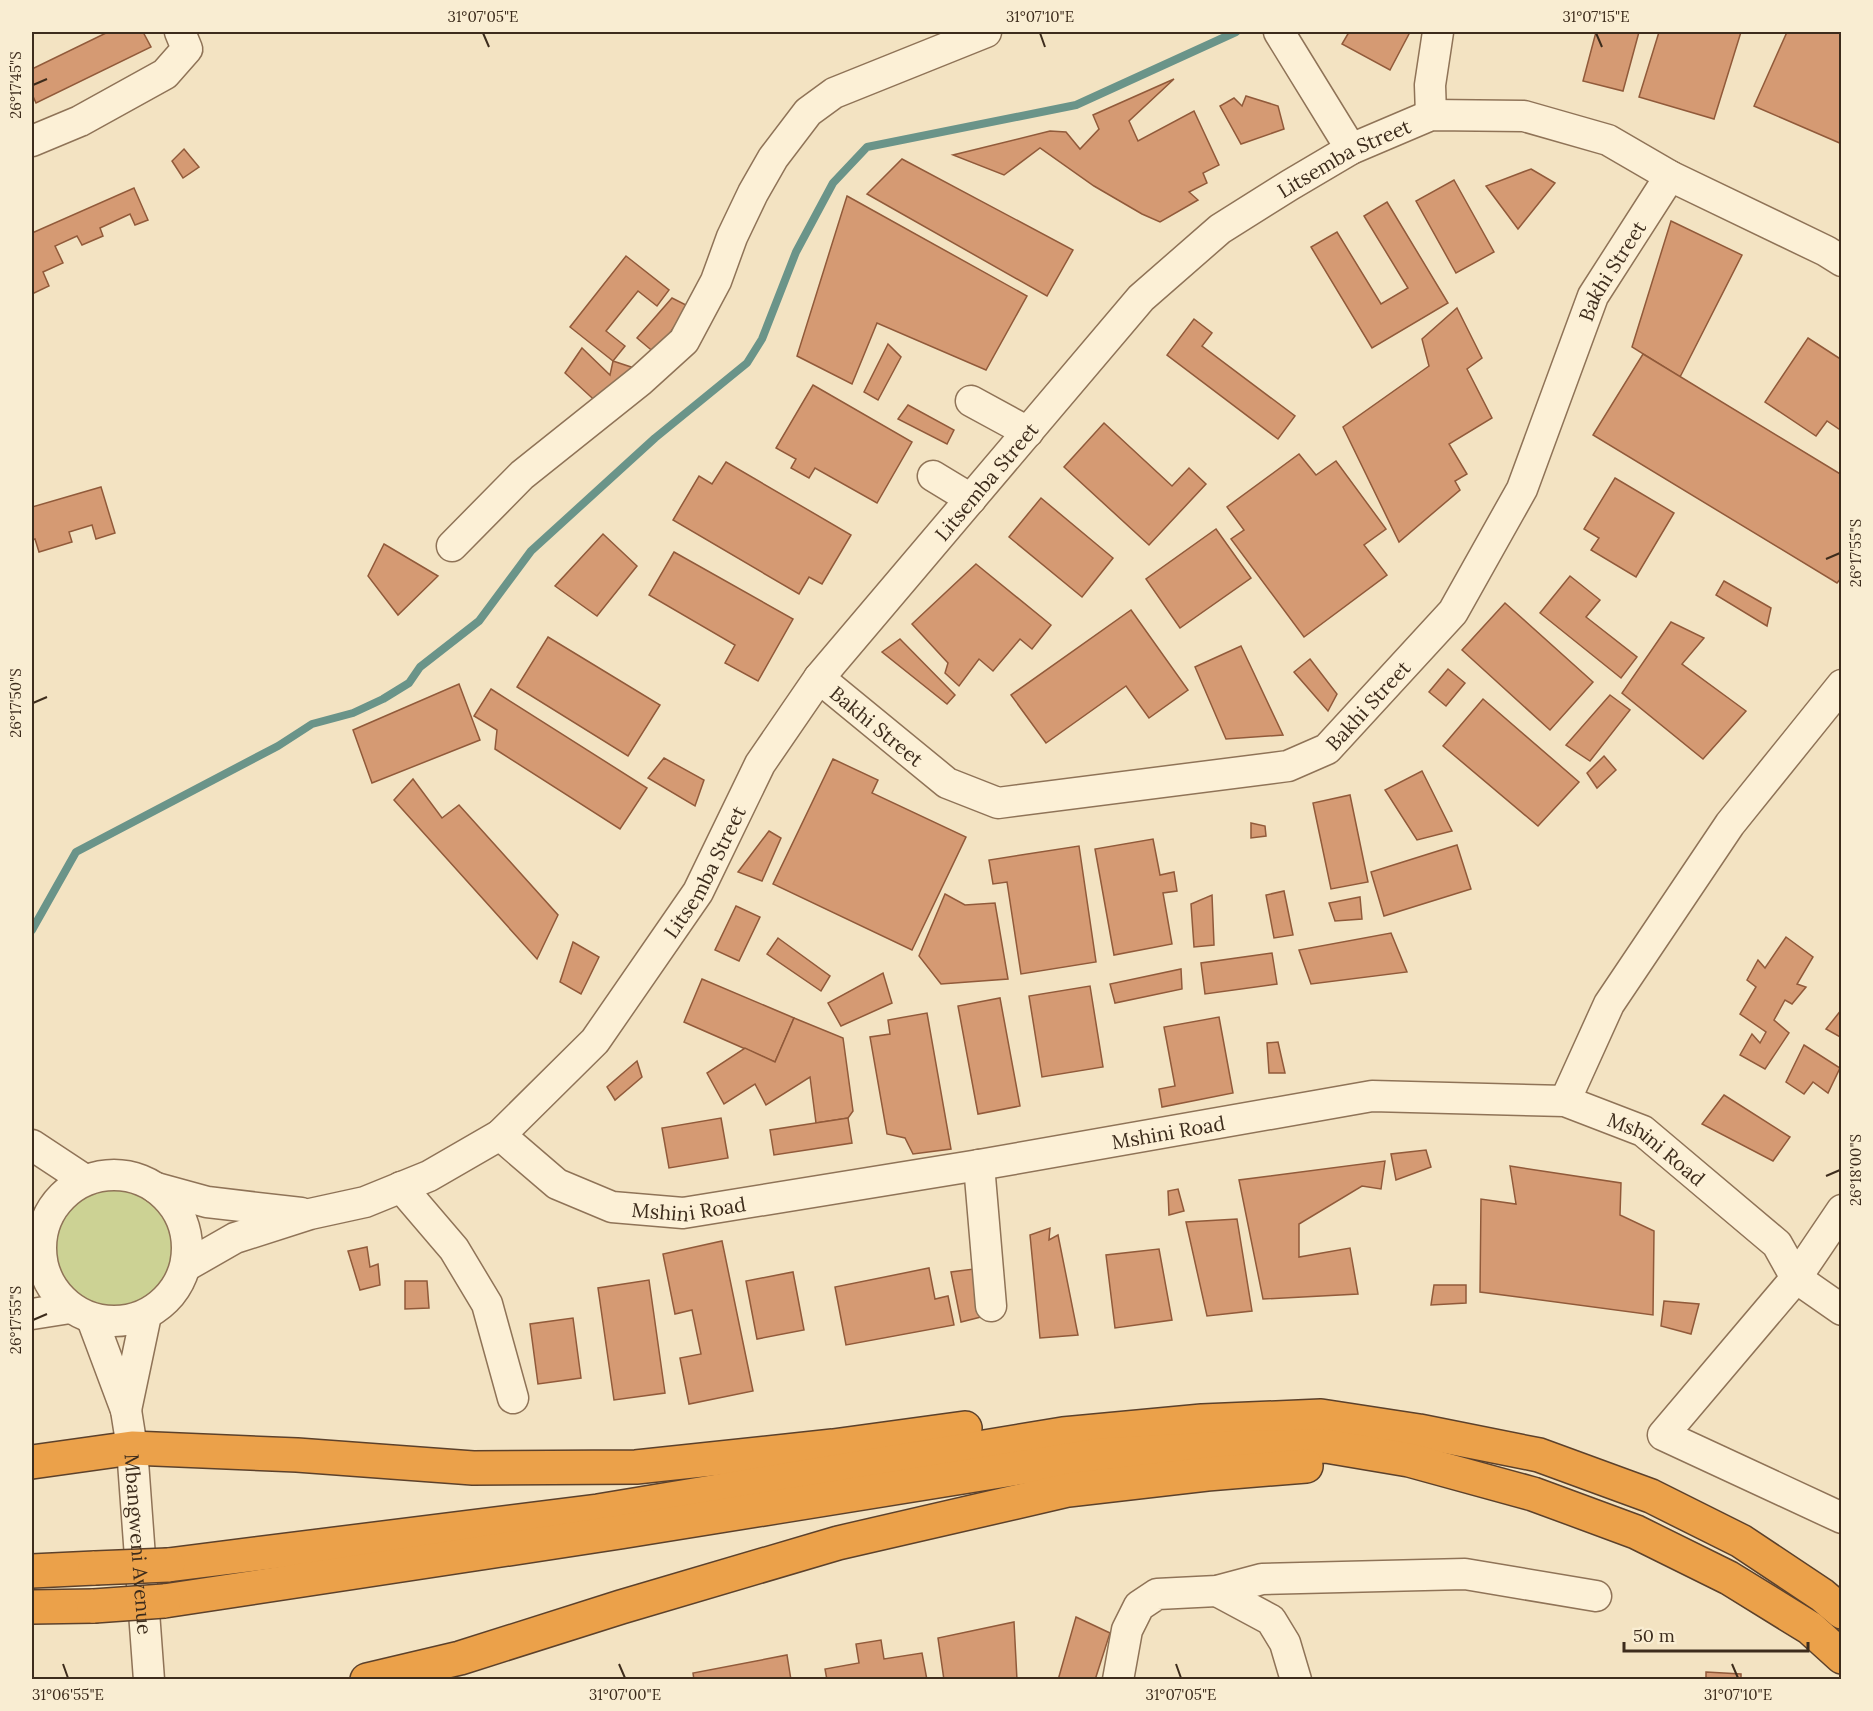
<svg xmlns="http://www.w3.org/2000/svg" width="1873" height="1711" font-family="Lora,serif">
  <rect width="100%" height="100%" fill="#f3e3c2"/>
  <circle fill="#ccd294" cx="112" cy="1248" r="62"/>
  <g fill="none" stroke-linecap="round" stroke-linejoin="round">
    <path stroke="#6a9489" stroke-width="8" d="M 32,930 L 76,852 L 278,746 L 312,724 L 353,713 L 383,699 L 409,683 L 420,667 L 479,621 L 531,551 L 655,438 L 747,363 L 762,339 L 796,252 L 833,183 L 867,147 L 1076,105 L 1236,32"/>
  </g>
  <g fill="#d59a73" stroke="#915a3a" stroke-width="1.5">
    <path d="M 108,32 L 143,32 L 151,47 L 36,103 L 32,94 L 32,69 Z"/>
    <path d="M 1349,32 L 1410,32 L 1390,70 L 1342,44 Z"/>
    <path d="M 1596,32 L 1639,32 L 1623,91 L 1583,81 Z"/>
    <path d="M 1659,32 L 1741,32 L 1714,119 L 1639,97 Z"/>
    <path d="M 1787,32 L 1842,32 L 1842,144 L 1754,106 Z"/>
    <path d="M 1174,79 L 1129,121 L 1138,141 L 1194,111 L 1219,165 L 1203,173 L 1207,183 L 1189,192 L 1198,200 L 1160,222 L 1142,214 L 1094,186 L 1040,148 L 1004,175 L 953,155 L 1050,131 L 1066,132 L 1080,149 L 1099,129 L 1093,115 Z"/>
    <path d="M 1246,96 L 1278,106 L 1284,129 L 1241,144 L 1220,106 L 1234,98 L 1242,106 Z"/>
    <path d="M 184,149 L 199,167 L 183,178 L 172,161 Z"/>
    <path d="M 902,159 L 1073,250 L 1047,296 L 867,194 Z"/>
    <path d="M 1531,169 L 1555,183 L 1518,229 L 1486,186 Z"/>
    <path d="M 1454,180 L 1494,252 L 1456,273 L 1416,201 Z"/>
    <path d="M 134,188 L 148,220 L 135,225 L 130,214 L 100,228 L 103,236 L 82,245 L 77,236 L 55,246 L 63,263 L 43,272 L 49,286 L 32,294 L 32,233 Z"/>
    <path d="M 847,196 L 1027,296 L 986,370 L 877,323 L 852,384 L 797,356 Z"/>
    <path d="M 1387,202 L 1448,303 L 1372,348 L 1311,247 L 1337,232 L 1381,304 L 1408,288 L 1364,216 Z"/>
    <path d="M 1671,221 L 1742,255 L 1680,377 L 1632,347 Z"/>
    <path d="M 626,256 L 669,290 L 657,306 L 638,291 L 606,331 L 625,346 L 613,361 L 570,327 Z"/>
    <path d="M 672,298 L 688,306 L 656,354 L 637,338 Z"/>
    <path d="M 1457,308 L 1482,358 L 1467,369 L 1492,418 L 1449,444 L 1467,474 L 1455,481 L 1460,490 L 1399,542 L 1343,427 L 1429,366 L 1422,339 Z"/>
    <path d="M 1194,319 L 1212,333 L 1202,346 L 1295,416 L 1278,439 L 1167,355 Z"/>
    <path d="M 1808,338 L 1842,360 L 1842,431 L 1827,421 L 1816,436 L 1765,402 Z"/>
    <path d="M 888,344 L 901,357 L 878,400 L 864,392 Z"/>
    <path d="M 582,348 L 610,375 L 613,361 L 634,368 L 603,408 L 565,373 Z"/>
    <path d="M 1643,354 L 1842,475 L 1842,577 L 1837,583 L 1593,435 Z"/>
    <path d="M 813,385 L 912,442 L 877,503 L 815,468 L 809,478 L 791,468 L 796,459 L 776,448 Z"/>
    <path d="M 908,405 L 954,430 L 947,444 L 898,419 Z"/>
    <path d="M 1104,423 L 1172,486 L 1189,468 L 1206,484 L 1149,545 L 1064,467 Z"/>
    <path d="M 1299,454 L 1316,475 L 1336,461 L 1386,529 L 1364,545 L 1387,575 L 1304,637 L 1231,539 L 1244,530 L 1227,507 Z"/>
    <path d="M 726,462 L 851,535 L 822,584 L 809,577 L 799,594 L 673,520 L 699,476 L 712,484 Z"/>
    <path d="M 1615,478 L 1674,513 L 1636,577 L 1591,550 L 1599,538 L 1584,529 Z"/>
    <path d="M 101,487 L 115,533 L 96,539 L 92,525 L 69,532 L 72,542 L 39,552 L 35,539 L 32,540 L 32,507 Z"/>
    <path d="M 1041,498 L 1113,558 L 1082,597 L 1009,537 Z"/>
    <path d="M 1216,529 L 1251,578 L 1180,628 L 1146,579 Z"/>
    <path d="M 603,534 L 637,566 L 597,616 L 555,586 Z"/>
    <path d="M 384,544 L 438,576 L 398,615 L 368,576 Z"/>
    <path d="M 674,552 L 793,619 L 758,681 L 725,663 L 735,645 L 649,595 Z"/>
    <path d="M 976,564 L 1051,625 L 1032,649 L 1020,639 L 993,671 L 979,659 L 959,686 L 945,673 L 948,663 L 912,624 Z"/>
    <path d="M 1570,576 L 1600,600 L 1586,617 L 1637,657 L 1621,678 L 1540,613 Z"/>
    <path d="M 1724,581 L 1771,608 L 1767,626 L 1716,595 Z"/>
    <path d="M 1505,603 L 1593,682 L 1550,730 L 1462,650 Z"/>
    <path d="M 1131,610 L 1188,690 L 1149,718 L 1126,686 L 1046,743 L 1011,695 Z"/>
    <path d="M 1671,622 L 1704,638 L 1682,664 L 1746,711 L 1703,759 L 1622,693 Z"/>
    <path d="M 548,637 L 660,705 L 628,756 L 517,687 Z"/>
    <path d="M 900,639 L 955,695 L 947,704 L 882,652 Z"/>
    <path d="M 1241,646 L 1283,735 L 1226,739 L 1195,667 Z"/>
    <path d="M 1310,659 L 1337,694 L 1328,711 L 1294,672 Z"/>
    <path d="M 1448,669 L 1465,683 L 1446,706 L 1429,692 Z"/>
    <path d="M 459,684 L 480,740 L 372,783 L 353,730 Z"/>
    <path d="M 491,689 L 647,788 L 620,829 L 495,749 L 497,730 L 474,716 Z"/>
    <path d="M 1610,695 L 1630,710 L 1590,761 L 1566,745 Z"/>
    <path d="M 1483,699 L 1579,782 L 1538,826 L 1443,746 Z"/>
    <path d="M 1604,756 L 1616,770 L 1597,788 L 1587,773 Z"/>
    <path d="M 664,758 L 704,780 L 695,806 L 648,778 Z"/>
    <path d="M 833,759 L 878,780 L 872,793 L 966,837 L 912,950 L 773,884 Z"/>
    <path d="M 1422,771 L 1452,831 L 1417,840 L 1385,790 Z"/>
    <path d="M 413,779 L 442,818 L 459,805 L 558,915 L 537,959 L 394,800 Z"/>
    <path d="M 1350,795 L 1368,882 L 1331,889 L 1313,803 Z"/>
    <path d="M 1251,823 L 1265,826 L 1266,836 L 1251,838 Z"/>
    <path d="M 769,831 L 781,838 L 762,881 L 738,872 Z"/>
    <path d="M 1153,839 L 1160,875 L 1174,872 L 1177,891 L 1163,893 L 1172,944 L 1114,955 L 1095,849 Z"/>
    <path d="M 1457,845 L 1471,889 L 1384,916 L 1371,872 Z"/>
    <path d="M 1079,846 L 1096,962 L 1021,974 L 1007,882 L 993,884 L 989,860 Z"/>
    <path d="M 1284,891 L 1293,935 L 1274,938 L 1266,895 Z"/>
    <path d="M 945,894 L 965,905 L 995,903 L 1008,979 L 941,984 L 919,956 Z"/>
    <path d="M 1212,895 L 1214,945 L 1194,947 L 1191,904 Z"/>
    <path d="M 1360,897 L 1362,919 L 1335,921 L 1329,903 Z"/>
    <path d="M 736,906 L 760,917 L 739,961 L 715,950 Z"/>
    <path d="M 1391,933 L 1407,972 L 1311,984 L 1299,950 Z"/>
    <path d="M 1786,937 L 1813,957 L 1797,984 L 1806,987 L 1792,1004 L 1785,1000 L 1774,1020 L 1789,1033 L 1765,1069 L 1740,1055 L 1752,1034 L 1760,1043 L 1766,1032 L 1740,1014 L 1756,987 L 1747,980 L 1758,960 L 1765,968 Z"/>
    <path d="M 778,938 L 830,976 L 821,991 L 767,954 Z"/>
    <path d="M 573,942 L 599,957 L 581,994 L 560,982 Z"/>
    <path d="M 1272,953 L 1277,984 L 1205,994 L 1201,963 Z"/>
    <path d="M 1181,969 L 1182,989 L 1115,1003 L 1110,984 Z"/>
    <path d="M 883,973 L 892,1003 L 841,1026 L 828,1003 Z"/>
    <path d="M 702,979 L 794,1018 L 775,1062 L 684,1022 Z"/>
    <path d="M 1090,986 L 1103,1067 L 1042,1077 L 1029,996 Z"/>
    <path d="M 1000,998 L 1020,1106 L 978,1114 L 958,1006 Z"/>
    <path d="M 1842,1009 L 1842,1038 L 1826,1029 Z"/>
    <path d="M 927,1013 L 951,1149 L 913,1154 L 905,1138 L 887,1134 L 870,1037 L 890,1034 L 888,1020 Z"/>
    <path d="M 1219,1017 L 1233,1093 L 1162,1107 L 1159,1089 L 1175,1086 L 1164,1027 Z"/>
    <path d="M 794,1018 L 843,1038 L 853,1111 L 848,1118 L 816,1123 L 810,1077 L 766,1105 L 755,1084 L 724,1104 L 707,1073 L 745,1048 L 775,1062 Z"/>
    <path d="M 1278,1042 L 1285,1073 L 1269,1073 L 1267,1043 Z"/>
    <path d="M 1804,1045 L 1840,1068 L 1828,1093 L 1813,1082 L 1804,1094 L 1786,1082 Z"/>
    <path d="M 637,1061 L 642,1077 L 615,1100 L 607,1087 Z"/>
    <path d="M 1724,1095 L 1790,1137 L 1773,1161 L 1702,1124 Z"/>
    <path d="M 721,1118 L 728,1158 L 669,1168 L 662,1128 Z"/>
    <path d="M 848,1118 L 852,1143 L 774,1155 L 770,1130 Z"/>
    <path d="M 1426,1150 L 1431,1167 L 1396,1180 L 1391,1154 Z"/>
    <path d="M 1385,1161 L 1381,1189 L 1362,1186 L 1299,1224 L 1299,1257 L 1350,1248 L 1358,1294 L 1263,1299 L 1239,1180 Z"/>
    <path d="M 1510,1166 L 1621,1183 L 1620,1215 L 1654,1231 L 1653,1315 L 1480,1292 L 1481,1199 L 1516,1204 Z"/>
    <path d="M 1178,1189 L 1184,1211 L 1169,1215 L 1168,1191 Z"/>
    <path d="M 1237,1219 L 1252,1311 L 1207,1316 L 1186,1222 Z"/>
    <path d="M 1050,1228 L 1049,1240 L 1058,1235 L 1078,1335 L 1040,1338 L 1030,1235 Z"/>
    <path d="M 722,1241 L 753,1391 L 689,1404 L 680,1358 L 701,1354 L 692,1310 L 675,1314 L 663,1254 Z"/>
    <path d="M 367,1247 L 370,1267 L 378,1264 L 380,1285 L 360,1290 L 348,1251 Z"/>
    <path d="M 1159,1249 L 1172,1320 L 1115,1328 L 1106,1255 Z"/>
    <path d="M 929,1268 L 935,1299 L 948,1296 L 954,1325 L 846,1345 L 835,1287 Z"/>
    <path d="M 974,1269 L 989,1315 L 961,1322 L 951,1272 Z"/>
    <path d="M 793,1272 L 804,1330 L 757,1339 L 746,1281 Z"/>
    <path d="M 649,1280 L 665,1393 L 614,1400 L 598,1288 Z"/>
    <path d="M 405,1281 L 427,1281 L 429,1308 L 405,1309 Z"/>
    <path d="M 1434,1285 L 1466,1285 L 1466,1303 L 1431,1305 Z"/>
    <path d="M 1664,1301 L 1699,1304 L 1691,1334 L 1661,1326 Z"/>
    <path d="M 573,1318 L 581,1378 L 538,1384 L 530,1324 Z"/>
    <path d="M 1076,1617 L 1110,1633 L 1095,1680 L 1058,1680 Z"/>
    <path d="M 1014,1622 L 1017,1680 L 944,1680 L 938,1638 Z"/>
    <path d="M 881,1640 L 884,1659 L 922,1653 L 927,1680 L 827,1680 L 825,1669 L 859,1663 L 856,1644 Z"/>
    <path d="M 787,1655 L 791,1680 L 694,1680 L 693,1673 Z"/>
    <path d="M 1706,1672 L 1741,1674 L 1741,1680 L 1706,1680 Z"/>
  </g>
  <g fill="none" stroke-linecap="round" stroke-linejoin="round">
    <g stroke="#8f7357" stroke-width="33">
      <g id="minor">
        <path d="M 1279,32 L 1351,149"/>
        <path d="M 1431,115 L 1430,85 L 1438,32"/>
        <path d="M 32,141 L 80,121 L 165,74 L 187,49 L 180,32"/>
        <path d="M 971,401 L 1028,432"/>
        <path d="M 933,476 L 971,499"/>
        <path d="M 452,546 L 522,475 L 641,380 L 684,341 L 716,281 L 732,237 L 753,193 L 773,158 L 808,112 L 834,93 L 986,32"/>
        <path id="s1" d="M 819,678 L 947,783 L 998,803 L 1288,766 L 1327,749 L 1453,612 L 1522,489 L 1593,296 L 1670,176"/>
        <path d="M 1565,1101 L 1609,1004 L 1730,824 L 1842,685"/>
        <path id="s2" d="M 500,1135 L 557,1184 L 612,1207 L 683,1213 L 979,1165 L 1372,1096 L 1565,1101 L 1643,1131 L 1777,1244 L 1796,1278 L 1842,1310"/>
        <path d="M 32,1145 L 85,1180"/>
        <path d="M 979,1165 L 991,1306"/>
        <circle cx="114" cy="1248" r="73"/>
        <path d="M 401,1187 L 454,1249 L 487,1304 L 513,1398"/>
        <path d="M 156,1188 L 207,1202 L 301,1213"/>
        <path d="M 1842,1210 L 1796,1278 L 1663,1435 L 1842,1518"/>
        <path id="s3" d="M 186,1266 L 235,1238 L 310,1214 L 365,1202 L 429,1176 L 500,1135 L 595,1041 L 698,892 L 760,764 L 819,678 L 1141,298 L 1220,229 L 1290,185 L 1351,149 L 1431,115 L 1524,116 L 1608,140 L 1670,176 L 1826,251 L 1842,261"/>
        <path d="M 32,1314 L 70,1308"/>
        <path id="s4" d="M 92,1319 L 126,1410 L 132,1448 L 149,1680"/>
        <path d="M 126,1410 L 146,1315"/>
        <path d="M 1217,1591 L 1271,1620 L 1285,1643 L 1296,1680"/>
        <path d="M 1118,1680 L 1127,1630 L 1139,1606 L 1157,1594 L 1217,1591 L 1262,1579 L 1465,1574 L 1596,1596"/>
      </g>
    </g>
    <g stroke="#5c412b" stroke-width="36">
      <g id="highway">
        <path d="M 32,1462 L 132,1448 L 297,1455 L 473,1468 L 636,1467 L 833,1446 L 965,1428"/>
        <path d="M 168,1565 L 598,1511 L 1063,1434 L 1202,1421 L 1321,1416 L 1419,1431 L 1539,1455 L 1651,1496 L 1741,1541 L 1822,1595 L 1842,1612"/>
        <path d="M 32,1571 L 95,1568"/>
        <path d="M 164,1601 L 620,1532 L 1099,1455 L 1249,1447 L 1326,1446 L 1409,1460 L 1533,1494 L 1636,1532 L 1729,1578 L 1810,1628 L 1842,1657"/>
        <path d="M 32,1607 L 94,1606"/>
        <path d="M 367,1680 L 460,1658 L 621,1607 L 838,1543 L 1068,1490 L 1207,1474 L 1306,1466"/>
      </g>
    </g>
    <use href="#minor" stroke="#fcf0d6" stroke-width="30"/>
    <use href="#highway" stroke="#eba14a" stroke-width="33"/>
    <g stroke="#5c412b" stroke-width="36" stroke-linecap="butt">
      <g id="highway-bridge">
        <path d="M 95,1568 L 168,1565"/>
        <path d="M 94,1606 L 164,1601"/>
      </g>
    </g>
    <use href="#highway-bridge" stroke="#eba14a" stroke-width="33"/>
  </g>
  <path fill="none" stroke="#3d2c1c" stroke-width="2" d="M 483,33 L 489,47M 1040,33 L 1045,47M 1596,33 L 1602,47M 33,85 L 47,79M 1826,559 L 1840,553M 33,703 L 47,697M 1826,1176 L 1840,1170M 33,1320 L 47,1314M 63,1664 L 68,1678M 619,1664 L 625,1678M 1176,1664 L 1181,1678M 1732,1664 L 1738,1678"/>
  <g text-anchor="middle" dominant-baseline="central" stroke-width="4.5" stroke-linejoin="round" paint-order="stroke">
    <g font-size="20" fill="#3d2c1c" stroke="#f9edd2">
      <text stroke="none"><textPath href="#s3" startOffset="1650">Litsemba Street</textPath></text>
      <text stroke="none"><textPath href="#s1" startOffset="1119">Bakhi Street</textPath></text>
      <text stroke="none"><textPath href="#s3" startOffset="1162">Litsemba Street</textPath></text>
      <text stroke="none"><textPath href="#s1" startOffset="615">Bakhi Street</textPath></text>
      <text stroke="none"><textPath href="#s1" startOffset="75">Bakhi Street</textPath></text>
      <text stroke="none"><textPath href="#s3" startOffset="678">Litsemba Street</textPath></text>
      <text stroke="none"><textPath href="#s2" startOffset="698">Mshini Road</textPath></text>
      <text stroke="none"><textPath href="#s2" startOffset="1202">Mshini Road</textPath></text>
      <text stroke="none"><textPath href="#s2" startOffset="212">Mshini Road</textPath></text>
      <text stroke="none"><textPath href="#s4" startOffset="232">Mbangweni Avenue</textPath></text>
    </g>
  </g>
  <rect width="1873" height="1711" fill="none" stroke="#f9edd2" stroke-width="66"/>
  <path d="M1624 1642v9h184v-9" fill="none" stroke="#3d2c1c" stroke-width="3"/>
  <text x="1633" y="1642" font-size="18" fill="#3d2c1c" stroke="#f9edd2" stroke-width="4.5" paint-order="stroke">50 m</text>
  <rect x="33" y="33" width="1807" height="1645" fill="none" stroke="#3d2c1c" stroke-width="2"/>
  <g font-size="15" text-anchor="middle" fill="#3d2c1c">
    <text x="483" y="22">31°07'05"E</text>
    <text x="1040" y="22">31°07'10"E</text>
    <text x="1596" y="22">31°07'15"E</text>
    <text transform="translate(16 85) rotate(-90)" y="5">26°17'45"S</text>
    <text transform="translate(1856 553) rotate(-90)" y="5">26°17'55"S</text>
    <text transform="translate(16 703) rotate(-90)" y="5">26°17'50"S</text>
    <text transform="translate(1856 1170) rotate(-90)" y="5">26°18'00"S</text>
    <text transform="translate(16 1320) rotate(-90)" y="5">26°17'55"S</text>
    <text x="68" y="1700">31°06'55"E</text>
    <text x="625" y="1700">31°07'00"E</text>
    <text x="1181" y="1700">31°07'05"E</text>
    <text x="1738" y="1700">31°07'10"E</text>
  </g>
</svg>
